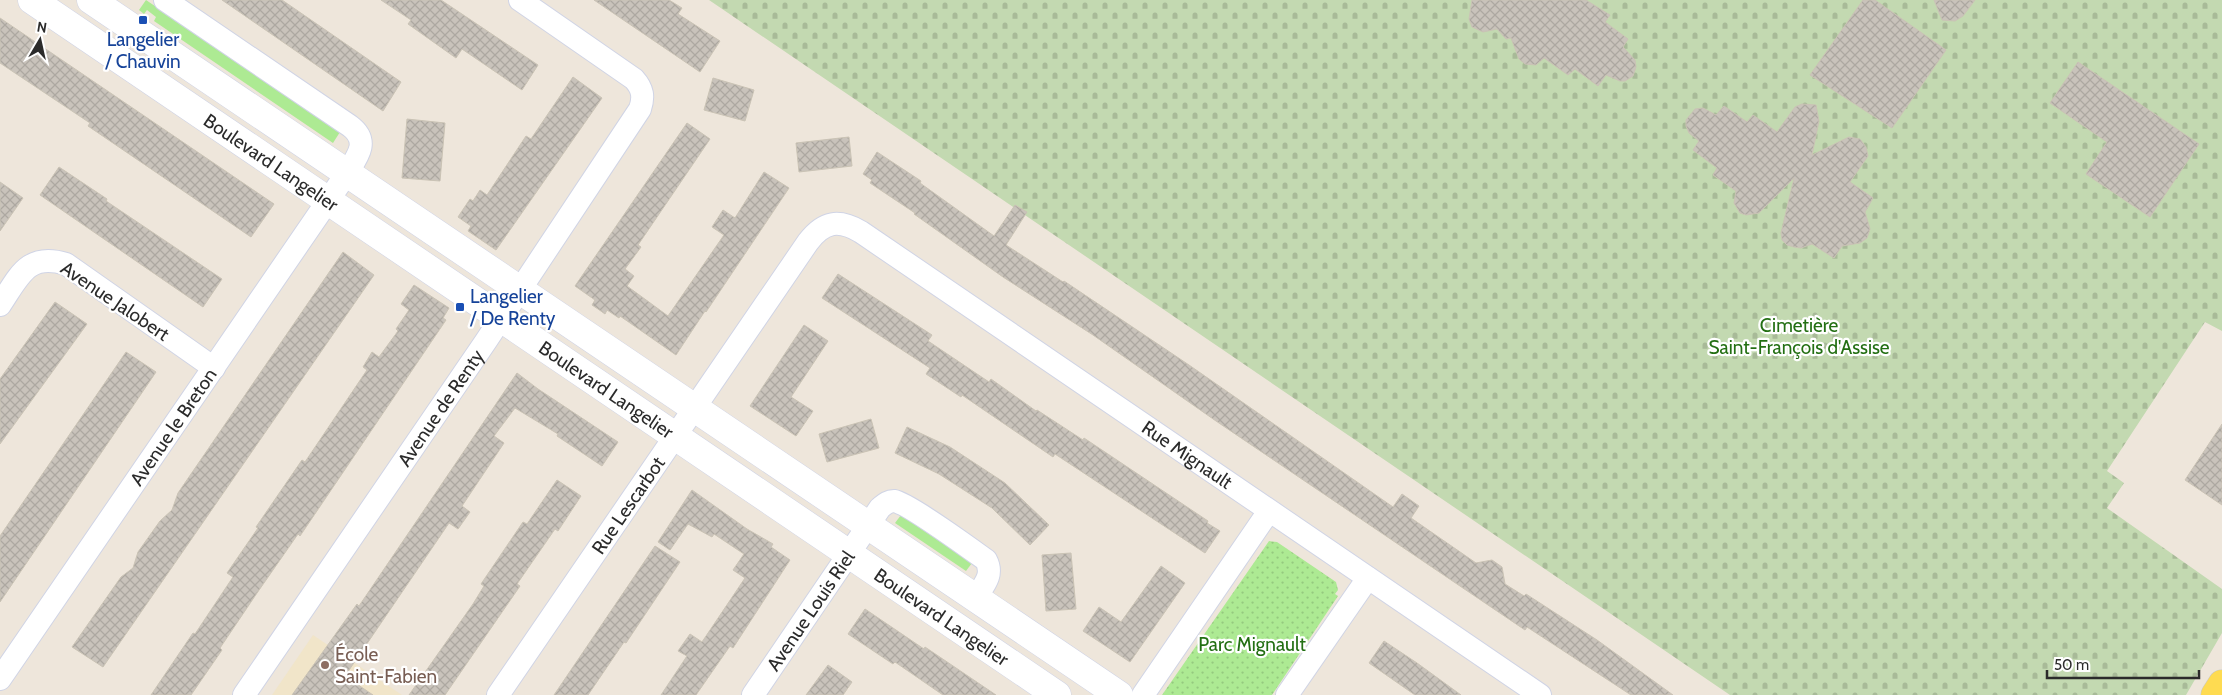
<svg xmlns="http://www.w3.org/2000/svg" width="2222" height="695" font-family="Cabin,sans-serif">
  <defs>
    <pattern id="cemetery-stones" width="16" height="16" patternUnits="userSpaceOnUse" patternTransform="scale(1.25)"><rect width="16" height="16" fill="#c3d9b1"/><path d="M2 7V4a2 2 0 0 1 4 0v3zM10 15v-3a2 2 0 0 1 4 0v3z" fill="#a8ba98"/></pattern>
    <pattern id="park-dots" width="8" height="8" patternUnits="userSpaceOnUse" patternTransform="scale(1.25)"><rect width="8" height="8" fill="#adea93"/><path d="M2 2h.1M6 6h.1" fill="none" stroke="#95c97f" stroke-width="1.8" stroke-linecap="round"/></pattern>
    <pattern id="building-cross-hatch" width="8" height="8" patternUnits="userSpaceOnUse" patternTransform="scale(1.25)"><rect width="8" height="8" fill="#c9c3bb"/><path d="M0 0l8 8M0 8l8-8" fill="none" stroke="#ada8a1"/></pattern>
  </defs>
  <rect width="100%" height="100%" fill="#eee6db"/>
  <path fill="#f1e5c9" d="M 313,635 L 402,695 L 272,695 Z"/>
  <g fill="#adea93">
    <path d="M 146,0 L 340,132 L 333,143 L 154,21 L 156,17 L 147,10 L 144,14 L 139,10 Z"/>
    <path d="M 901,515 L 972,563 L 966,571 L 895,523 Z"/>
  </g>
  <path fill="url(#cemetery-stones)" d="M 709,0 L 2222,0 L 2222,331 L 2205,322 L 2107,471 L 2124,483 L 2107,508 L 2222,589 L 2222,633 L 2186,695 L 1730,695 Z"/>
  <path fill="url(#park-dots)" d="M 1269,541 L 1277,542 L 1336,582 L 1338,590 L 1335,594 L 1338,596 L 1272,695 L 1162,695 Z"/>
  <g fill="url(#building-cross-hatch)" stroke="#cac3b5">
    <path d="M 222,0 L 282,0 L 401,82 L 383,111 Z"/>
    <path d="M 381,0 L 441,0 L 538,65 L 522,90 L 462,49 L 456,58 L 408,24 L 411,20 Z"/>
    <path d="M 594,0 L 669,0 L 682,8 L 678,14 L 720,41 L 700,72 Z"/>
    <path d="M 1472,0 L 1586,0 L 1610,15 L 1605,22 L 1628,39 L 1623,47 L 1635,60 L 1636,67 L 1633,76 L 1625,81 L 1620,81 L 1606,75 L 1598,86 L 1575,69 L 1568,75 L 1544,58 L 1536,65 L 1525,64 L 1519,59 L 1511,38 L 1506,39 L 1497,29 L 1483,32 L 1472,27 L 1469,19 Z"/>
    <path d="M 1863,0 L 1875,0 L 1946,50 L 1892,128 L 1810,75 Z"/>
    <path d="M 1934,0 L 1975,0 L 1963,16 L 1955,21 L 1942,20 Z"/>
    <path d="M 0,18 L 274,204 L 251,237 L 88,126 L 90,123 L 0,63 Z"/>
    <path d="M 2078,62 L 2199,144 L 2150,217 L 2086,174 L 2107,142 L 2050,103 Z"/>
    <path d="M 573,77 L 602,98 L 496,250 L 468,231 L 471,226 L 458,217 L 470,199 L 473,201 L 480,190 L 487,195 L 526,136 L 531,139 Z"/>
    <path d="M 713,78 L 754,90 L 745,121 L 704,110 Z"/>
    <path d="M 1802,104 L 1816,105 L 1819,121 L 1812,155 L 1849,137 L 1860,139 L 1866,147 L 1868,156 L 1850,182 L 1873,198 L 1865,212 L 1870,229 L 1867,238 L 1860,243 L 1842,246 L 1834,258 L 1812,244 L 1801,248 L 1794,247 L 1787,245 L 1782,240 L 1781,233 L 1794,178 L 1759,213 L 1746,215 L 1740,213 L 1734,203 L 1736,191 L 1713,175 L 1717,168 L 1693,150 L 1699,141 L 1689,133 L 1686,126 L 1686,120 L 1695,109 L 1703,108 L 1716,115 L 1724,106 L 1747,122 L 1753,115 L 1777,132 L 1795,107 Z"/>
    <path d="M 407,119 L 445,123 L 440,181 L 402,178 Z"/>
    <path d="M 687,123 L 710,139 L 638,245 L 641,247 L 625,269 L 634,276 L 627,286 L 668,316 L 724,235 L 712,227 L 723,210 L 735,218 L 764,172 L 789,188 L 706,312 L 705,311 L 676,355 L 620,316 L 619,318 L 607,310 L 605,314 L 598,309 L 592,305 L 595,300 L 575,286 Z"/>
    <path d="M 849,137 L 852,166 L 799,172 L 796,143 Z"/>
    <path d="M 877,152 L 921,181 L 920,183 L 994,236 L 1015,205 L 1027,212 L 1006,245 L 1063,282 L 1064,281 L 1189,365 L 1393,507 L 1402,494 L 1419,506 L 1411,518 L 1476,563 L 1492,560 L 1502,567 L 1505,584 L 1524,596 L 1526,594 L 1597,640 L 1673,695 L 1631,695 L 1527,627 L 1525,630 L 1216,421 L 1093,335 L 1003,277 L 914,214 L 915,213 L 870,183 L 872,180 L 863,174 Z"/>
    <path d="M 59,167 L 107,199 L 106,201 L 222,279 L 203,307 L 40,195 Z"/>
    <path d="M 0,182 L 23,198 L 0,231 Z"/>
    <path d="M 343,252 L 374,275 L 103,667 L 72,647 L 121,577 L 133,568 L 138,552 L 160,521 L 172,510 L 178,493 Z"/>
    <path d="M 838,274 L 932,335 L 928,341 L 989,382 L 991,379 L 1036,411 L 1037,410 L 1083,440 L 1084,438 L 1208,521 L 1207,523 L 1220,531 L 1205,553 L 1055,454 L 1053,457 L 962,395 L 961,397 L 926,374 L 930,368 L 822,298 Z"/>
    <path d="M 414,285 L 449,308 L 443,318 L 446,320 L 300,536 L 298,534 L 257,593 L 220,648 L 222,650 L 191,695 L 151,695 L 193,633 L 195,634 L 233,577 L 227,573 L 258,528 L 256,527 L 302,460 L 305,462 L 367,370 L 363,367 L 372,352 L 379,357 L 398,331 L 396,329 L 409,310 L 401,304 Z"/>
    <path d="M 55,302 L 87,324 L 0,444 L 0,379 Z"/>
    <path d="M 804,325 L 828,341 L 791,397 L 813,411 L 796,436 L 750,406 Z"/>
    <path d="M 126,352 L 156,372 L 0,602 L 0,536 Z"/>
    <path d="M 517,373 L 538,389 L 618,442 L 602,466 L 557,436 L 558,434 L 515,408 L 494,436 L 504,443 L 462,506 L 470,512 L 458,529 L 449,523 L 345,676 L 373,695 L 292,695 L 357,604 L 359,606 Z"/>
    <path d="M 871,419 L 879,448 L 827,462 L 819,434 Z"/>
    <path d="M 2222,424 L 2222,505 L 2185,480 Z"/>
    <path d="M 907,427 L 950,447 L 1005,483 L 1049,525 L 1030,545 L 992,508 L 939,474 L 895,453 Z"/>
    <path d="M 557,480 L 581,496 L 558,531 L 555,529 L 517,584 L 520,586 L 489,631 L 445,695 L 409,695 L 473,604 L 484,586 L 481,584 L 523,522 L 527,524 Z"/>
    <path d="M 692,490 L 747,529 L 773,544 L 771,547 L 790,560 L 733,648 L 730,646 L 696,695 L 661,695 L 687,656 L 678,651 L 690,634 L 702,642 L 745,578 L 733,570 L 744,554 L 714,534 L 712,537 L 688,524 L 670,550 L 658,542 Z"/>
    <path d="M 655,546 L 680,562 L 626,643 L 624,642 L 588,695 L 554,695 Z"/>
    <path d="M 1071,553 L 1076,609 L 1046,611 L 1042,555 Z"/>
    <path d="M 1161,566 L 1185,583 L 1130,662 L 1083,631 L 1099,607 L 1121,622 Z"/>
    <path d="M 865,609 L 924,649 L 925,647 L 996,695 L 943,695 L 895,662 L 893,664 L 848,634 Z"/>
    <path d="M 1384,641 L 1417,663 L 1461,695 L 1415,695 L 1369,663 Z"/>
    <path d="M 828,665 L 852,682 L 843,695 L 806,695 Z"/>
  </g>
  <g fill="none" stroke-linecap="round" stroke-linejoin="round">
    <g stroke="#d0d4e5" stroke-width="24">
      <g id="minor">
        <path d="M 0,305 C 19,277 27,252 66,264 L 214,368"/>
        <path id="s1" d="M 0,679 L 347,173 C 358,156 370,141 350,126 L 165,0"/>
        <path id="s2" d="M 244,695 L 486,341 L 640,109 C 644,97 643,89 634,79 L 520,0"/>
        <path id="s3" d="M 498,695 L 808,242 C 824,221 839,219 861,232 L 1540,695"/>
        <path id="s4" d="M 753,695 L 880,508 C 885,504 888,501 894,501 C 908,503 972,550 986,560 C 994,575 984,585 976,597"/>
        <path d="M 1143,695 L 1269,511"/>
        <path d="M 1287,695 L 1368,578"/>
      </g>
    </g>
    <g stroke="#d0d4e5" stroke-width="29">
      <g id="secondary">
        <path id="s5" d="M 32,0 L 1057,695"/>
        <path d="M 91,0 L 1119,695"/>
      </g>
    </g>
    <g stroke="#c8c8c8" stroke-width="29">
      <path id="primary" d="M 2215,695 L 2222,684"/>
    </g>
    <use href="#minor" stroke="#fff" stroke-width="22"/>
    <use href="#secondary" stroke="#fff" stroke-width="28"/>
    <use href="#primary" stroke="#fedb51" stroke-width="28"/>
  </g>
  <g fill="#1a4fb4" stroke="#fff" stroke-width="2">
    <rect x="138" y="15" width="10" height="10" rx="2.5"/>
    <rect x="455" y="302" width="10" height="10" rx="2.5"/>
  </g>
  <circle fill="#8d6e63" stroke="#fff" stroke-width="2" cx="325" cy="665" r="5"/>
  <g text-anchor="middle" dominant-baseline="central" stroke-width="4.5" stroke-linejoin="round" paint-order="stroke">
    <g font-size="19" fill="#164399" stroke="#fff">
      <text x="143" y="39">Langelier<tspan x="143" dy="22">/ Chauvin</tspan></text>
      <text x="470" y="296" text-anchor="start">Langelier<tspan x="470" dy="22">/ De Renty</tspan></text>
    </g>
    <g font-size="19" fill="#2b2b2b" stroke="#fff">
      <text stroke="none"><textPath href="#s5" startOffset="289">Boulevard Langelier</textPath></text>
      <text transform="translate(115 301) rotate(34)">Avenue Jalobert</text>
      <text stroke="none"><textPath href="#s5" startOffset="694">Boulevard Langelier</textPath></text>
      <text stroke="none"><textPath href="#s2" startOffset="348">Avenue de Renty</textPath></text>
      <text stroke="none"><textPath href="#s1" startOffset="306">Avenue le Breton</textPath></text>
      <text stroke="none"><textPath href="#s3" startOffset="1005">Rue Mignault</textPath></text>
      <text stroke="none"><textPath href="#s3" startOffset="230">Rue Lescarbot</textPath></text>
      <text stroke="none"><textPath href="#s4" startOffset="102">Avenue Louis Riel</textPath></text>
      <text stroke="none"><textPath href="#s5" startOffset="1099">Boulevard Langelier</textPath></text>
    </g>
    <g font-size="19" fill="#236f13" stroke="#fff">
      <text x="1799" y="325">Cimetière<tspan x="1799" dy="22">Saint-François d'Assise</tspan></text>
      <text x="1252" y="644">Parc Mignault</text>
    </g>
    <g font-size="19" fill="#785e54" stroke="#fff" text-anchor="start">
      <text x="335" y="654">École<tspan x="335" dy="22">Saint-Fabien</tspan></text>
    </g>
  </g>
  <g transform="translate(40 40) rotate(9)" stroke="#ffffff" stroke-width="4" paint-order="stroke">
  <path d="M0-4L9 19L0 12L-9 19Z" fill="#2b2b2b"/>
  <text y="-8" font-size="14" font-weight="bold" text-anchor="middle" fill="#2b2b2b">N</text>
  </g>
  <path d="M2047 670v8h152v-8" fill="none" stroke="#2b2b2b" stroke-width="2.5"/>
  <text x="2054" y="670" font-size="15" fill="#2b2b2b" stroke="#ffffff" stroke-width="4" paint-order="stroke">50 m</text>
</svg>
